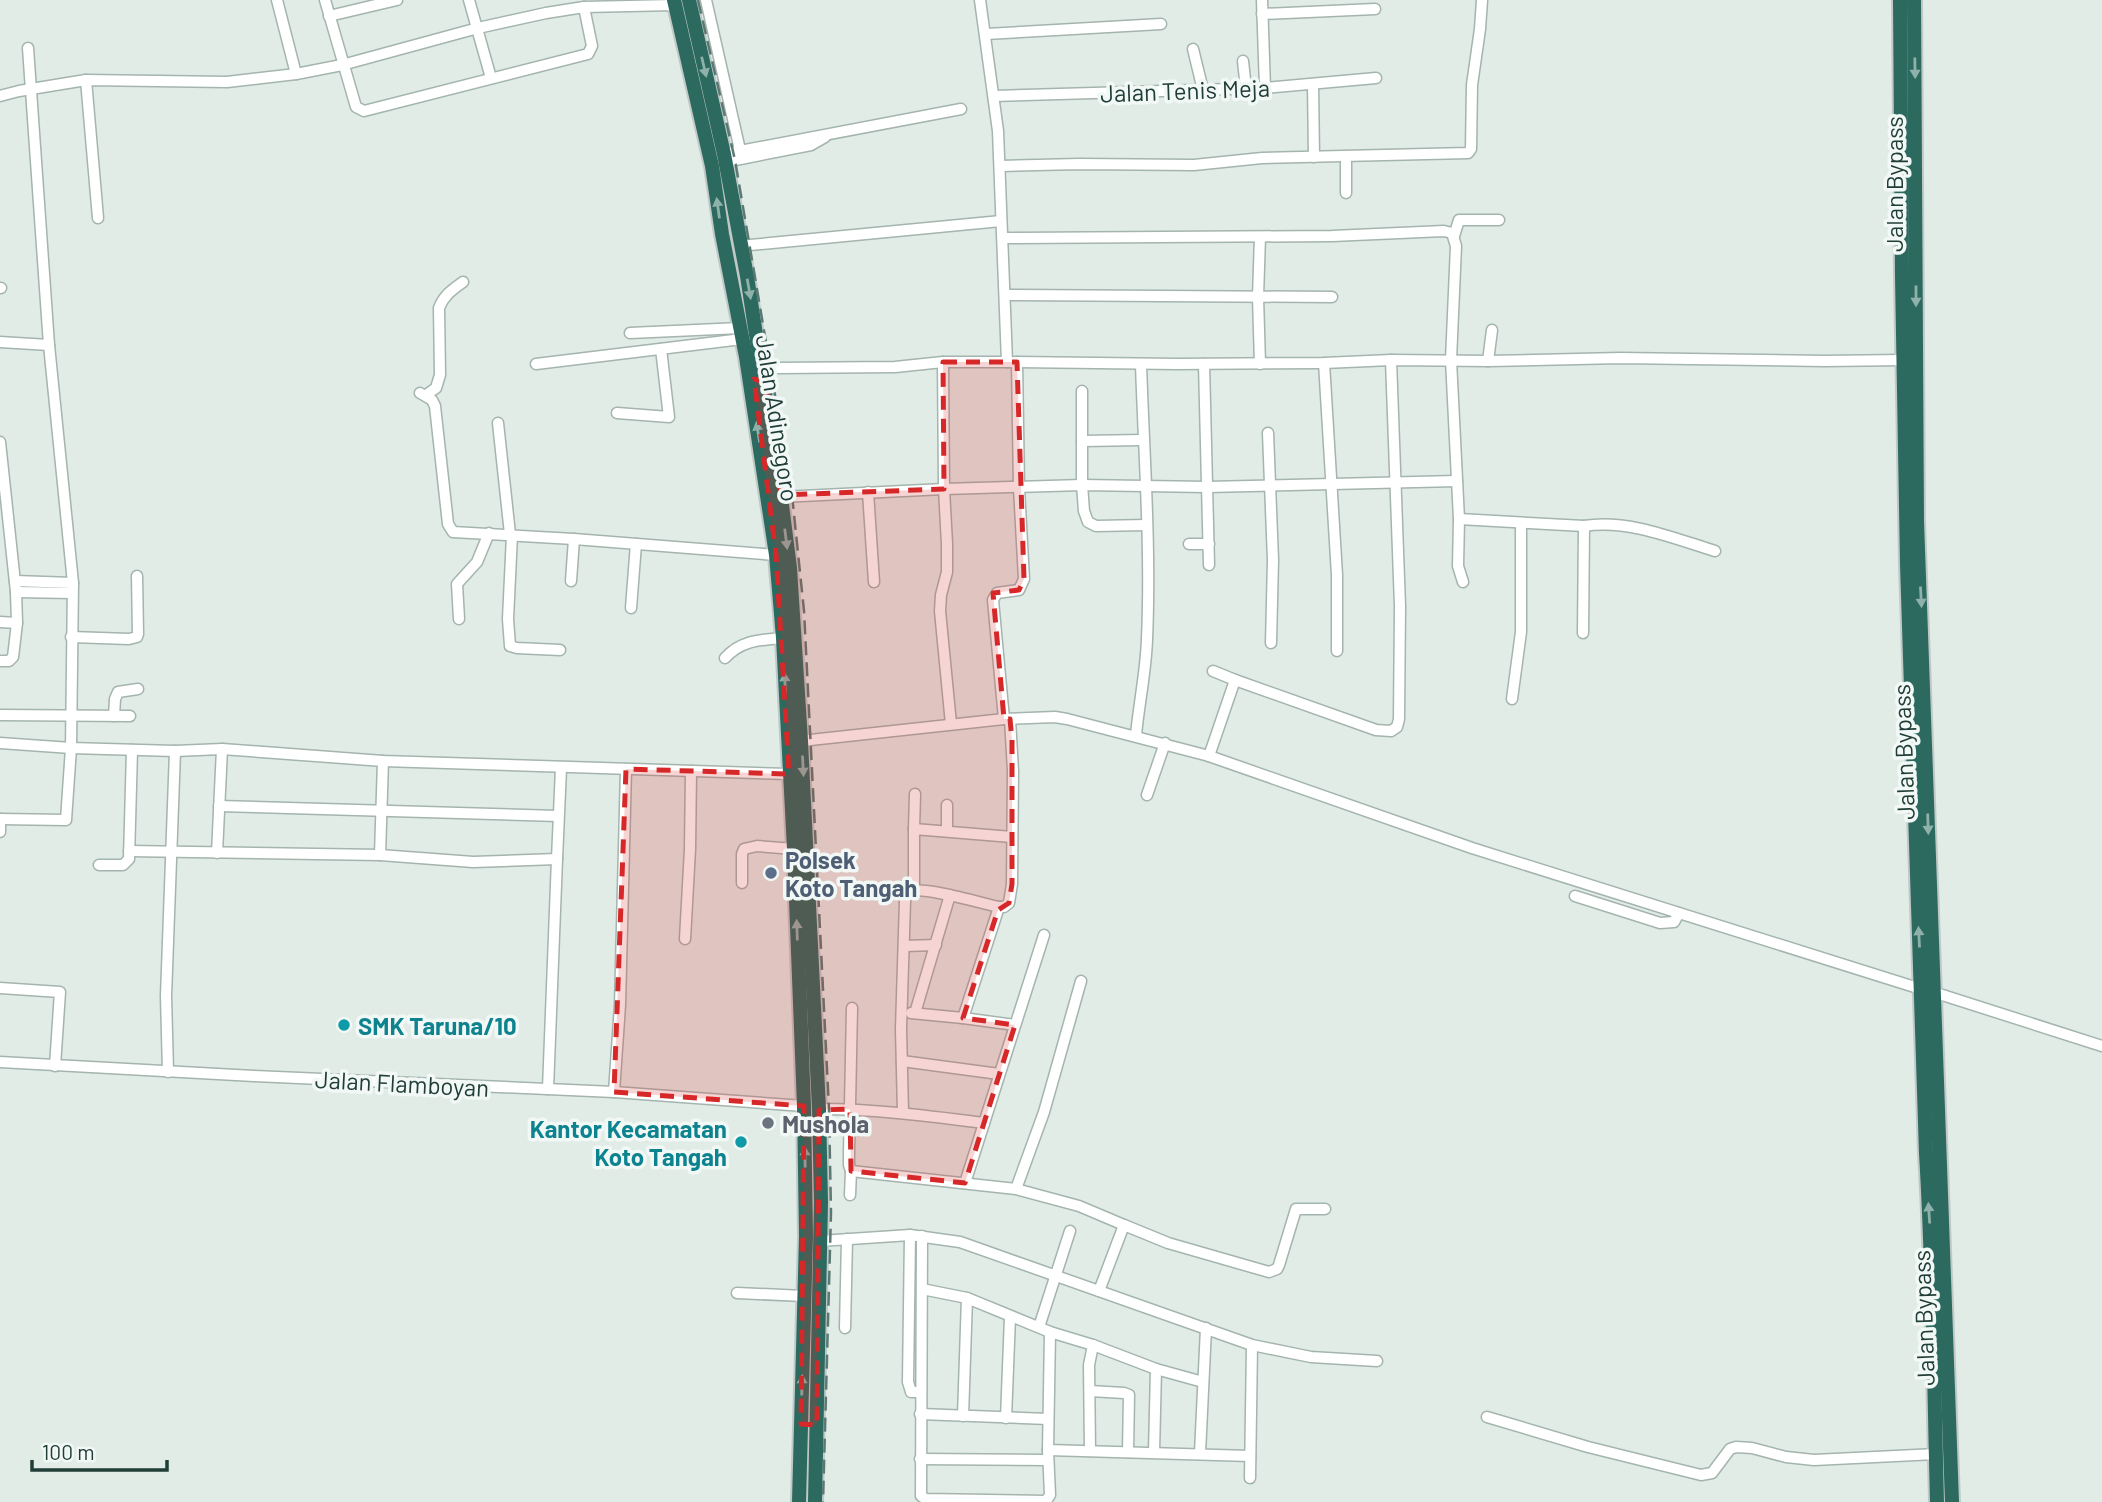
<svg xmlns="http://www.w3.org/2000/svg" width="2102" height="1502" font-family="Barlow,sans-serif">
  <rect width="100%" height="100%" fill="#e1ece7"/>
  <g fill="none" stroke-linecap="round" stroke-linejoin="round">
    <g stroke="#a4b4af" stroke-width="13">
      <g id="minor">
        <path d="M 277,0 L 296,74"/>
        <path d="M 325,0 L 354,100 L 356,107 L 364,111 L 588,54 L 592,46 L 584,7"/>
        <path d="M 469,0 L 491,78"/>
        <path d="M 706,0 L 740,150"/>
        <path d="M 980,0 L 998,131 L 1007,362"/>
        <path d="M 1262,0 L 1265,88"/>
        <path d="M 1262,14 L 1375,9"/>
        <path d="M 329,16 L 397,0"/>
        <path d="M 986,34 L 1161,24"/>
        <path d="M 1193,49 L 1203,90"/>
        <path d="M 1243,61 L 1246,89"/>
        <path d="M 86,80 L 98,218"/>
        <path d="M 1313,84 L 1314,157"/>
        <path d="M 0,96 L 19,91 L 86,80 L 227,82 L 296,74 L 342,65 L 478,28 L 546,13 L 584,7 L 675,5"/>
        <path d="M 994,96 L 1265,88 L 1376,78"/>
        <path d="M 724,154 L 961,109"/>
        <path d="M 1346,157 L 1346,193"/>
        <path d="M 725,162 L 811,145 L 825,137"/>
        <path d="M 1001,166 L 1079,164 L 1194,165 L 1262,158 L 1468,153 L 1471,149 L 1472,85 L 1480,29 L 1482,0"/>
        <path d="M 1454,236 L 1459,220 L 1499,220"/>
        <path d="M 1260,237 L 1258,297 L 1260,364"/>
        <path d="M 1003,238 L 1332,236 L 1444,231 L 1452,233 L 1456,246 L 1451,360 L 1459,519 L 1458,566 L 1463,582"/>
        <path d="M 741,244 L 750,245 L 1001,221"/>
        <path d="M 0,288 L 1,288"/>
        <path d="M 1005,295 L 1332,297"/>
        <path d="M 630,333 L 740,328"/>
        <path d="M 0,342 L 49,345"/>
        <path d="M 1488,361 L 1492,330"/>
        <path d="M 943,362 L 944,489 L 947,544 L 947,572 L 941,595 L 940,611 L 951,724"/>
        <path d="M 1324,363 L 1337,575 L 1337,651"/>
        <path d="M 536,364 L 742,339"/>
        <path d="M 1204,364 L 1209,565"/>
        <path d="M 778,368 L 895,367 L 943,362 L 1007,362 L 1177,364 L 1324,363 L 1391,360 L 1488,361 L 1620,358 L 1824,361 L 1904,360"/>
        <path d="M 1082,391 L 1082,485 L 1084,511 L 1088,522 L 1096,526 L 1146,525"/>
        <path d="M 420,393 L 432,400 L 435,406 L 448,524 L 453,532 L 574,539 L 776,555"/>
        <path d="M 426,395 L 436,388 L 440,375 L 439,308 C 444,295 452,290 463,282"/>
        <path d="M 617,413 L 669,417 L 661,349"/>
        <path d="M 498,423 L 510,534"/>
        <path d="M 1268,433 L 1273,560 L 1271,643"/>
        <path d="M 1082,441 L 1143,440"/>
        <path d="M 0,442 L 16,592 L 17,623 L 13,657 L 9,661 L 0,661"/>
        <path d="M 868,492 L 874,582"/>
        <path d="M 781,497 L 944,489 L 1082,485 L 1207,487 L 1457,481"/>
        <path d="M 1459,519 L 1584,526 C 1628,519 1673,538 1715,551"/>
        <path d="M 512,535 L 508,619 L 510,646 L 517,648 L 560,650"/>
        <path d="M 1189,544 L 1209,544"/>
        <path d="M 15,581 L 73,583"/>
        <path d="M 571,581 L 574,539"/>
        <path d="M 16,592 L 72,593"/>
        <path d="M 631,608 L 636,544"/>
        <path d="M 459,619 L 457,584 L 477,562 L 489,533"/>
        <path d="M 0,622 L 17,623"/>
        <path d="M 1583,633 L 1584,526"/>
        <path d="M 71,637 L 129,639 L 137,637 L 138,634 L 137,576"/>
        <path d="M 725,658 C 741,640 760,640 783,638"/>
        <path d="M 1235,680 L 1376,730 L 1391,731 L 1397,727 L 1399,719 L 1400,606 L 1391,360"/>
        <path d="M 1512,699 L 1521,632 L 1521,524"/>
        <path d="M 0,715 L 130,716"/>
        <path d="M 114,716 L 115,699 L 118,692 L 138,689"/>
        <path d="M 1004,719 L 993,600 L 997,593 L 1019,590 L 1024,579 L 1019,488 L 1017,362"/>
        <path d="M 1136,735 C 1139,703 1146,671 1147,639 C 1151,548 1144,456 1141,364"/>
        <path d="M 801,741 L 1004,719 L 1055,717 L 1067,719 L 1209,756 L 1472,848 L 1921,989"/>
        <path d="M 0,743 L 71,748 L 175,751 L 222,749 L 383,761 L 789,774"/>
        <path d="M 1209,756 L 1235,680 L 1213,671"/>
        <path d="M 1147,795 L 1165,743"/>
        <path d="M 219,806 L 558,816"/>
        <path d="M 0,819 L 66,820 L 71,748 L 73,583 L 49,345 L 28,48"/>
        <path d="M 914,829 L 915,794"/>
        <path d="M 947,831 L 947,805"/>
        <path d="M 0,832 L 0,819"/>
        <path d="M 129,851 L 380,855 L 473,862 L 557,859 L 561,768"/>
        <path d="M 217,853 L 222,749"/>
        <path d="M 380,855 L 383,761"/>
        <path d="M 99,865 L 123,865 L 129,859 L 132,750"/>
        <path d="M 742,883 L 742,854 L 744,849 L 757,846 L 794,849"/>
        <path d="M 914,890 L 914,829 L 1012,837"/>
        <path d="M 1575,896 L 1660,923 L 1674,922 L 1679,913"/>
        <path d="M 685,939 L 690,849 L 691,771"/>
        <path d="M 904,946 L 936,945"/>
        <path d="M 0,988 L 60,992 L 55,1066"/>
        <path d="M 1933,992 L 2102,1046"/>
        <path d="M 852,1008 L 849,1153 L 849,1165 L 851,1171 L 1016,1189 L 1079,1206 L 1124,1225"/>
        <path d="M 911,1013 L 963,1018 L 1015,1025"/>
        <path d="M 915,1013 L 950,895"/>
        <path d="M 963,1018 L 999,907"/>
        <path d="M 902,1061 L 999,1074"/>
        <path d="M 0,1062 L 254,1076 L 614,1092 L 804,1106"/>
        <path d="M 168,1072 L 166,996 L 175,751"/>
        <path d="M 548,1089 L 557,859"/>
        <path d="M 614,1092 L 620,1005 L 626,769"/>
        <path d="M 819,1109 C 875,1109 929,1116 984,1123"/>
        <path d="M 903,1113 L 901,1029 L 905,901 C 906,897 906,894 910,892 C 921,885 984,904 999,907 L 1004,907 L 1009,903 L 1012,884 L 1013,771 L 1010,719"/>
        <path d="M 965,1183 L 1044,935"/>
        <path d="M 1016,1189 L 1044,1112 L 1081,981"/>
        <path d="M 850,1195 L 851,1171"/>
        <path d="M 910,1235 L 908,1382 L 911,1392 L 921,1392"/>
        <path d="M 922,1236 L 921,1496 L 926,1499 L 1046,1501 L 1050,1495 L 1048,1450"/>
        <path d="M 820,1241 L 910,1235 L 960,1242 L 1252,1345 L 1311,1357 L 1377,1361"/>
        <path d="M 922,1289 L 967,1298 L 1050,1332 L 1093,1345 L 1156,1369 L 1203,1382"/>
        <path d="M 1099,1291 L 1124,1225 L 1168,1243 L 1269,1272 L 1277,1269 L 1279,1265 L 1296,1209 L 1325,1209"/>
        <path d="M 737,1293 L 804,1296"/>
        <path d="M 1039,1327 L 1070,1231"/>
        <path d="M 845,1328 L 847,1239"/>
        <path d="M 1050,1332 L 1048,1450 L 1250,1456"/>
        <path d="M 1090,1391 L 1124,1393 L 1129,1395 L 1128,1452"/>
        <path d="M 920,1414 L 1048,1419"/>
        <path d="M 963,1416 L 967,1298"/>
        <path d="M 1487,1417 L 1588,1447 L 1701,1475 L 1712,1473 L 1730,1449 L 1736,1447 L 1752,1448 L 1786,1457 L 1814,1460 L 1936,1454"/>
        <path d="M 1006,1418 L 1010,1317"/>
        <path d="M 1090,1451 L 1089,1365 L 1093,1345"/>
        <path d="M 1154,1452 L 1156,1369"/>
        <path d="M 1200,1453 L 1206,1328"/>
        <path d="M 920,1459 L 1048,1460"/>
        <path d="M 1250,1478 L 1252,1345"/>
      </g>
    </g>
    <g stroke="#c1c9c7" stroke-width="18">
      <g id="highway">
        <path d="M 674,0 L 712,166 L 722,234 L 746,357 L 776,555 L 783,638 L 794,849 L 804,1106 L 806,1236 L 799,1502"/>
        <path d="M 689,0 L 724,154 L 747,276 L 781,497 L 790,568 L 801,741 L 819,1109 L 821,1202 L 815,1502"/>
        <path d="M 1900,0 L 1902,276 L 1907,564 L 1926,1153 C 1933,1269 1934,1386 1937,1502"/>
        <path d="M 1914,0 L 1917,521 L 1952,1502"/>
      </g>
    </g>
    <use href="#minor" stroke="#fff" stroke-width="10"/>
    <use href="#highway" stroke="#2c6a60" stroke-width="14"/>
    <path stroke="#5b7972" stroke-width="2.5" stroke-dasharray="14 7" stroke-linecap="butt" d="M 698,0 L 735,160 L 792,495 L 804,611 L 829,1109 L 831,1213 L 823,1502"/>
  </g>
  <defs><path id="oneway-solid" d="M-6-.8H1V-3.2L6.5 0L1 3.2V.8H-6Z" transform="scale(1.75)"/></defs>
  <g fill="#8eb1aa">
    <use href="#oneway-solid" transform="translate(704 67) rotate(77)"/>
    <use href="#oneway-solid" transform="translate(1915 68) rotate(89)"/>
    <use href="#oneway-solid" transform="translate(718 208) rotate(-98)"/>
    <use href="#oneway-solid" transform="translate(749 289) rotate(80)"/>
    <use href="#oneway-solid" transform="translate(1916 296) rotate(90)"/>
    <use href="#oneway-solid" transform="translate(758 432) rotate(-99)"/>
    <use href="#oneway-solid" transform="translate(786 539) rotate(83)"/>
    <use href="#oneway-solid" transform="translate(1921 597) rotate(87)"/>
    <use href="#oneway-solid" transform="translate(785 683) rotate(-93)"/>
    <use href="#oneway-solid" transform="translate(803 766) rotate(87)"/>
    <use href="#oneway-solid" transform="translate(1928 824) rotate(88)"/>
    <use href="#oneway-solid" transform="translate(797 930) rotate(-92)"/>
    <use href="#oneway-solid" transform="translate(1919 937) rotate(-93)"/>
    <use href="#oneway-solid" transform="translate(805 1157) rotate(-91)"/>
    <use href="#oneway-solid" transform="translate(1929 1213) rotate(-94)"/>
    <use href="#oneway-solid" transform="translate(802 1385) rotate(-89)"/>
  </g>
  <path fill="#d62828" fill-opacity="0.2" stroke="#d62828" stroke-width="5" stroke-dasharray="14 9" stroke-linejoin="round" d="M 943,362 L 1017,362 L 1024,579 L 1019,590 L 993,593 L 1004,719 L 1010,719 L 1012,740 L 1012,884 L 1009,903 L 998,910 L 963,1018 L 1015,1025 L 965,1183 L 851,1171 L 850,1109 L 819,1110 L 817,1425 L 801,1424 L 804,1106 L 614,1092 L 626,769 L 789,774 L 776,555 L 754,379 L 765,382 L 781,495 L 944,489 Z"/>
  <circle fill="#5c6f8a" stroke="#f1f8f5" stroke-width="2.5" cx="771" cy="873" r="7"/>
  <g fill="#0f9aa8" stroke="#f1f8f5" stroke-width="2.5">
    <circle cx="344" cy="1025" r="7"/>
    <circle cx="741" cy="1142" r="7"/>
  </g>
  <circle fill="#6b7280" stroke="#f1f8f5" stroke-width="2.5" cx="768" cy="1123" r="7"/>
  <g text-anchor="middle" dominant-baseline="central" stroke-width="7" stroke-linejoin="round" paint-order="stroke">
    <g font-size="24" fill="#213d37" stroke="#f1f8f5">
      <text transform="translate(1185 90) rotate(-2)">Jalan Tenis Meja</text>
      <text transform="translate(1893 184) rotate(-90)">Jalan Bypass</text>
      <text transform="translate(778 418) rotate(81)">Jalan Adinegoro</text>
      <text transform="translate(1903 752) rotate(-92)">Jalan Bypass</text>
      <text transform="translate(402 1083) rotate(3)">Jalan Flamboyan</text>
      <text transform="translate(1923 1318) rotate(-92)">Jalan Bypass</text>
    </g>
    <g font-size="24" font-weight="bold" fill="#4e5e75" stroke="#f1f8f5" text-anchor="start">
      <text x="785" y="859">Polsek<tspan x="785" dy="28">Koto Tangah</tspan></text>
    </g>
    <g font-size="24" font-weight="bold" fill="#0d838f" stroke="#f1f8f5" text-anchor="start">
      <text x="358" y="1025">SMK Taruna/10</text>
      <text x="727" y="1128" text-anchor="end">Kantor Kecamatan<tspan x="727" dy="28">Koto Tangah</tspan></text>
    </g>
    <g font-size="24" font-weight="bold" fill="#5b616d" stroke="#f1f8f5" text-anchor="start">
      <text x="782" y="1123">Mushola</text>
    </g>
  </g>
  <path d="M32 1460v10h135v-10" fill="none" stroke="#213d37" stroke-width="3.5"/>
  <text x="42" y="1460" font-size="21" fill="#213d37" stroke="#f1f8f5" stroke-width="5" paint-order="stroke">100 m</text>
</svg>
